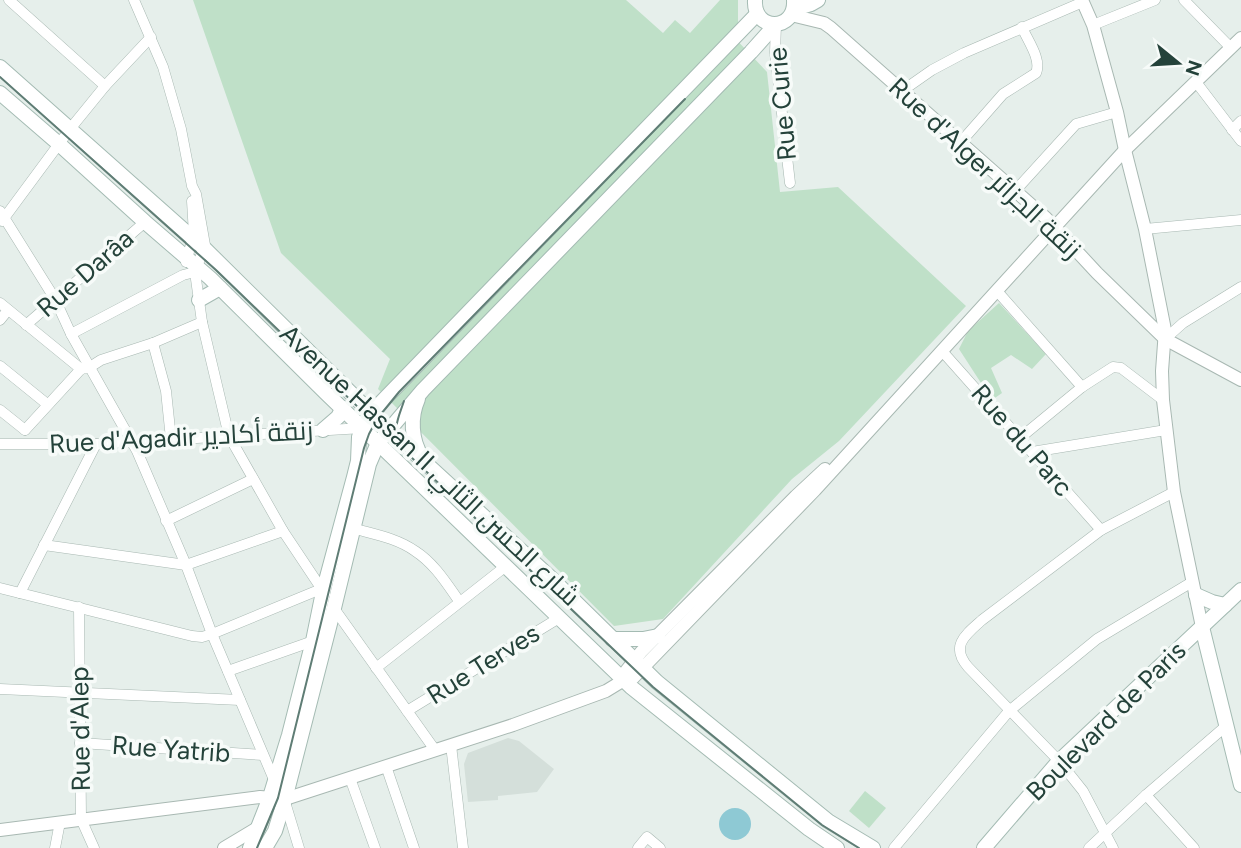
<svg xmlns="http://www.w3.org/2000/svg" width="1241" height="848" font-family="Figtree,Cairo,sans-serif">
  <rect width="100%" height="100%" fill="#e6efeb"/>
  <path fill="#d4dfda" d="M 508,738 L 519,741 L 554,769 L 537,792 L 498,796 L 498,800 L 468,802 L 464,764 L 468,753 Z"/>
  <g fill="#bfe0c8">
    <path d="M 193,0 L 626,0 L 663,33 L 675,20 L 690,33 L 720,0 L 738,0 L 738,24 L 730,33 L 767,72 L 780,192 L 838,187 L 966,306 L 839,441 L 792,479 L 663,619 L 614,626 L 378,389 L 390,359 L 281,253 Z"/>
    <path d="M 999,303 L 1046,354 L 1032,369 L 1011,355 L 991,368 L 1002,393 L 992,400 L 959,349 L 968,331 Z"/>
    <path d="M 865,791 L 886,808 L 869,828 L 849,811 Z"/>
  </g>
  <circle fill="#8ec9d4" cx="735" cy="824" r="16"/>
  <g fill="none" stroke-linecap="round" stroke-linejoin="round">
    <g stroke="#a8b8b2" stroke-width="11">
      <g id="minor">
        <path d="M 9,0 L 105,86"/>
        <path d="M 134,0 L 163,67 L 181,129 L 192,186 L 196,194 L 205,245 L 195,272"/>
        <path d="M 1184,0 L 1231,48"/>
        <path d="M 776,24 L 775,53 L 790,183"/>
        <path d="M 1093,25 L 1155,0"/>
        <path d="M 1196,82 L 1241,141"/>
        <path d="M 902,91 L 932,70 L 964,53 L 1083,2"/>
        <path d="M 1232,130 L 1241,121"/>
        <path d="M 960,143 L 1003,94 L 1036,73 C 1042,59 1027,40 1022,27"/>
        <path d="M 1016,190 L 1076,124 L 1117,112"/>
        <path d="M 0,211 L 55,299 L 71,334 L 137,451 L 186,565 L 212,634 L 275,782"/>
        <path d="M 2,221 L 70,129 L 105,86 L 151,37"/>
        <path d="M 1145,229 L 1241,220"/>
        <path d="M 186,262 L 194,234 L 192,201"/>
        <path d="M 195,272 L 202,322 L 229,436 L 283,531 L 325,594"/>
        <path d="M 997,291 L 1082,387"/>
        <path d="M 0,303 L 81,369"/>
        <path d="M 0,320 L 8,310"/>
        <path d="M 26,325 L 145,222"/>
        <path d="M 71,334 L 183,275 L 195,272"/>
        <path d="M 1165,339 L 1183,323 L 1241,287"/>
        <path d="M 153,343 L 166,391 L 171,439"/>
        <path d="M 942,351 L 1101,530"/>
        <path d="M 0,366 L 47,404"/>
        <path d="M 81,369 L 90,367 L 101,360 L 153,343 L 202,322"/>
        <path d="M 0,410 L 25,430"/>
        <path d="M 25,430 L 81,369"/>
        <path d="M 1020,438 L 1082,387 L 1113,367 L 1121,368 L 1163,400"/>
        <path d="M 0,444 L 96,444 L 363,428"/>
        <path d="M 1032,452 L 1166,430"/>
        <path d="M 166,521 L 253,479"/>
        <path d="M 352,528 C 373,534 397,538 415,551 C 434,563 447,584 459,601"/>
        <path d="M 44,545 L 186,565 L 283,531"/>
        <path d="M 0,588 L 192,636 L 202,637 L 212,634 L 321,589"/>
        <path d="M 20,593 L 96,444"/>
        <path d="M 79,607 L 81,819 L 94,848"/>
        <path d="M 333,607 L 435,750"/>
        <path d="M 376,668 L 506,566"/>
        <path d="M 228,671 L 316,640"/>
        <path d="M 0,689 L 240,700"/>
        <path d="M 407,711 L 559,618"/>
        <path d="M 80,743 L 263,755"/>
        <path d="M 451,745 L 463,848"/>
        <path d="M 386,766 L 414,848"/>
        <path d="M 350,778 L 375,848"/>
        <path d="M 1146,795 L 1194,848"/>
        <path d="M 285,802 L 299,848"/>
        <path d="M 55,848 L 60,822"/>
        <path d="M 638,848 L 647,837 L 660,848"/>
        <path d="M 894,848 L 1009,711 L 1097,639 L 1192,582"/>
        <path d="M 1089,848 L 1146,795 L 1226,726"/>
        <path d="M 1113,848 L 1083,791 L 1059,761 L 968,667 C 950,646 965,635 982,620 L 1101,530 L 1174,492"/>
      </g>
    </g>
    <g stroke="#a8b8b2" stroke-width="14">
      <g id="tertiary">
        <path d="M 1082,0 L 1093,25 L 1117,112 L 1125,150 L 1145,229 L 1165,330 L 1162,371 L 1163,400 L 1174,492 L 1202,627"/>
        <path d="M 791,15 L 824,23 L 831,28 L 1046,218 L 1097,273 L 1165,339 L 1241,380"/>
        <path d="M 624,680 L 626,671 L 641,652 L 796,496 L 825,469"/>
        <path d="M 0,830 L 260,797 L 285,799 L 513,725 L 606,691 L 624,680 L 633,678 L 815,490 L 1125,150 L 1241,38"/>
        <path d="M 224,848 L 259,827"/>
      </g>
    </g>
    <g stroke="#a4bbb3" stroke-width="16">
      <g id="secondary">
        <path d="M 755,0 C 753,32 796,32 794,0"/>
        <path d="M 794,9 L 811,4 L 818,0"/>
        <path d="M 0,67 L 205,249 L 371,413 L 553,580 L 657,682 L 828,821 L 873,848"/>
        <path d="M 0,93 L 59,144 L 145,222 L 210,278 L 326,393 L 631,687 L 809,829 L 837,848"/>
        <path d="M 199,300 L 220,288"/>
        <path d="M 418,399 C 410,417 411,440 422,457"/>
        <path d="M 323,430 L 338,417 L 343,408"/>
        <path d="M 1196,595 L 1212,602 L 1225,605"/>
        <path d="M 1202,627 L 1241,785"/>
        <path d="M 612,639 L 643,639 L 658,636"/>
        <path d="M 250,848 L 270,797 L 289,735 L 313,641 L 323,592 L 354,477 L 358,461 L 359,437 L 368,416 L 757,14"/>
        <path d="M 265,848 L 275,831 L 285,799 L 334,608 L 369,464 L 378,443 L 423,390 L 751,52 L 776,24"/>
        <path d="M 984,848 L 1059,761 L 1241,590"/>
      </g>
    </g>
    <use href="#minor" stroke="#fff" stroke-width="10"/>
    <use href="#tertiary" stroke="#fff" stroke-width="12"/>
    <use href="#secondary" stroke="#fff" stroke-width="14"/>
    <g stroke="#5f7d75" stroke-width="2">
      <path d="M 0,77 L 216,270 L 392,440 L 391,438 L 653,687 L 822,825 L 859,848"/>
      <path d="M 401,446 C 392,428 398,419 404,401"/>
      <path d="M 257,848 L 278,798 L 364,448 L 369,434 L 377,419 L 399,392 L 685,99"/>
    </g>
  </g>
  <g text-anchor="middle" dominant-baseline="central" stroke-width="7" stroke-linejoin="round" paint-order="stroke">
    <g font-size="26" fill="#24423a" stroke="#f7fbf9">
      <text transform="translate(782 104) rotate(-95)">Rue Curie</text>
      <text transform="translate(985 168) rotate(43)">Rue d'Alger زنقة الجزائر</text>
      <text transform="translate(85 273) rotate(-41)">Rue Darâa</text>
      <text transform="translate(181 437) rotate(-3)">Rue d'Agadir زنقة أكادير</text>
      <text transform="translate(1022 440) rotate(49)">Rue du Parc</text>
      <text transform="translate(430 465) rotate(43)">Avenue Hassan II شارع الحسن الثاني</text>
      <text transform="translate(483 664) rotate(-32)">Rue Terves</text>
      <text transform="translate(1106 721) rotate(-45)">Boulevard de Paris</text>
      <text transform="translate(80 729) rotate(-91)">Rue d'Alep</text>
      <text transform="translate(171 749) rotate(4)">Rue Yatrib</text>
    </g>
  </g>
  <g transform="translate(1178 63) rotate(108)" stroke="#f7fbf9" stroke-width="5" paint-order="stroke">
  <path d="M0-5L12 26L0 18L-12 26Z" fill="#24423a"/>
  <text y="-10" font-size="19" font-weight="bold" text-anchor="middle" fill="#24423a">N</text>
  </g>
</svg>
